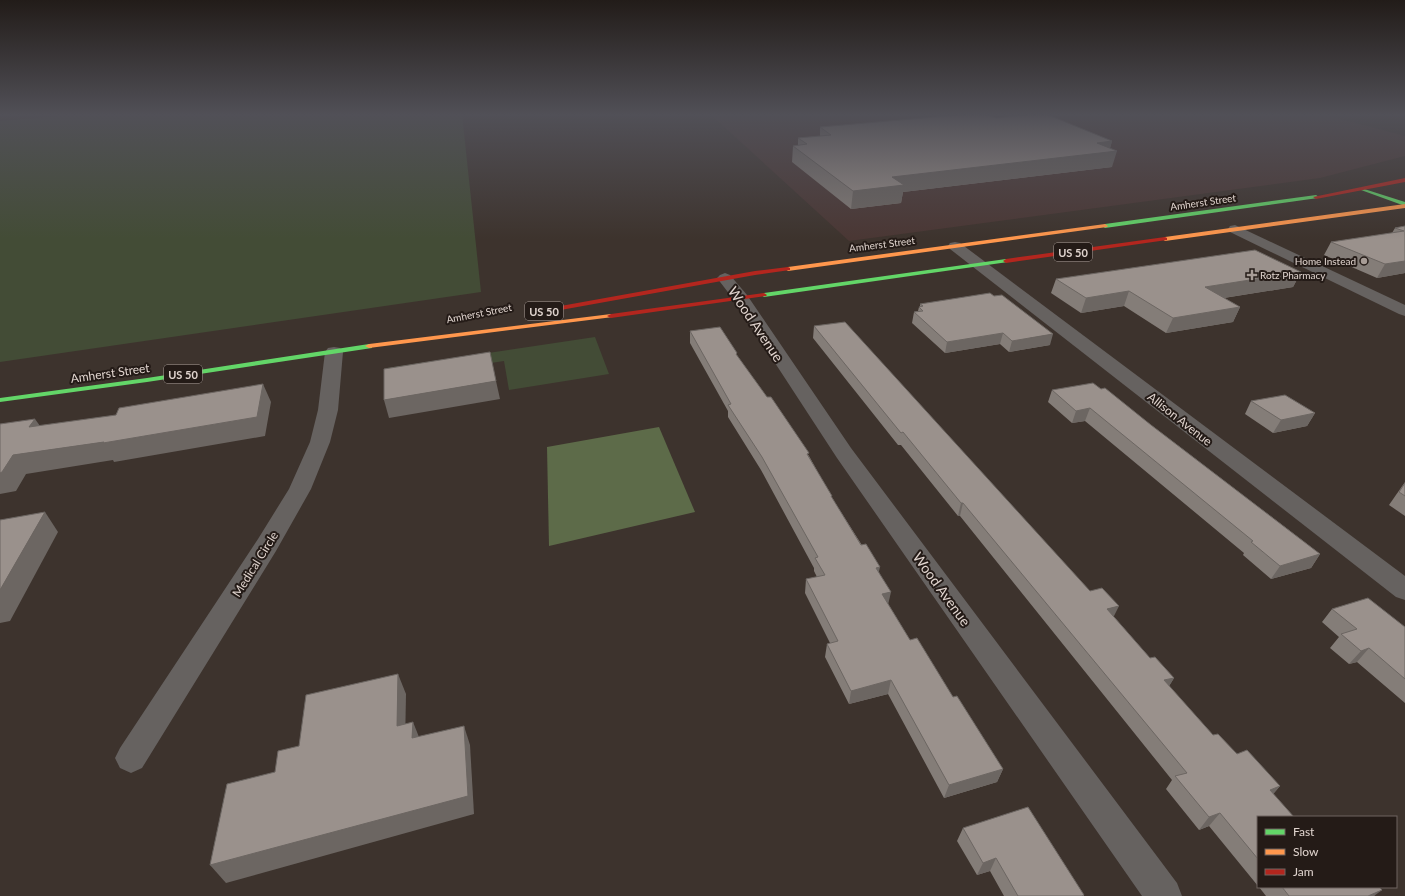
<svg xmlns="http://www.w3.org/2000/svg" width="1405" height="896" font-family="Lato,sans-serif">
  <rect width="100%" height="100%" fill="#3d332d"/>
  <path fill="#4a3734" d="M 710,114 L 1322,114 L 1405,136 L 1405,156 L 1320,178 L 849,241 Z"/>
  <g fill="#434c36">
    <path d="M 83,114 L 462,114 L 481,292 L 0,362 L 0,121 Z"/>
    <path d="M 595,337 L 609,374 L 509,390 L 504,361 L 387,379 L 387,368 Z"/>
  </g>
  <path fill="#5d6b49" d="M 659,427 L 695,512 L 549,546 L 547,447 Z"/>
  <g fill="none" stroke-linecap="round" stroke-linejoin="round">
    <g fill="#666260" fill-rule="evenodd">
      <path d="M 1235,225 L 1405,305 L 1405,316 L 1399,314 L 1230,232 L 1228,229 L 1230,226 Z"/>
      <path d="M 955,242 L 960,243 L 1405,576 L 1405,600 L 1396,597 L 950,249 L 948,246 L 950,243 Z"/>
      <path d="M 725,273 L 730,275 L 747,295 L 851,448 L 1177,883 L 1182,896 L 1142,896 L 837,458 L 734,300 L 717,278 L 720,275 Z"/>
      <path d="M 334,347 L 340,348 L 343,352 L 338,410 L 330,442 L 311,489 L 276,551 L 142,768 L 131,773 L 120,768 L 115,758 L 120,748 L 258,539 L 289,489 L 310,442 L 318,410 L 325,352 L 328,348 Z"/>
    </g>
    <g fill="#63d668" fill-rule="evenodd">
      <path d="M 1361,188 L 1405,202 L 1405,206 L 1361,190 Z"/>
      <path d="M 1316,195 L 1319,197 L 1318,198 L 1105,228 L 1102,226 L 1105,224 Z"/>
      <path d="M 1006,259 L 1008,260 L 1008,262 L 764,297 L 761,295 L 764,293 Z"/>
      <path d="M 369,344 L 372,344 L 372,348 L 147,382 L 0,402 L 0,398 L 147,378 Z"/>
    </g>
    <g fill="#ff974d" fill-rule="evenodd">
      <path d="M 1405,204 L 1405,208 L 1165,241 L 1162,239 L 1165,237 Z"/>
      <path d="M 1105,224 L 1108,226 L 1107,227 L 788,271 L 785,269 L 788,267 Z"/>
      <path d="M 611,314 L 613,315 L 613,317 L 369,348 L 365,346 L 369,344 Z"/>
    </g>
    <g fill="#b3261e" fill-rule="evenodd">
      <path d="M 1405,178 L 1405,182 L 1316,199 L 1313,197 Z"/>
      <path d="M 1165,237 L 1167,238 L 1167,240 L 1006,263 L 1003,261 L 1006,259 Z"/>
      <path d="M 788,267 L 790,268 L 790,270 L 755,275 L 544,313 L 541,311 L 544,309 L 755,271 Z"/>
      <path d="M 764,293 L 767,295 L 766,296 L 611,318 L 607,316 L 611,314 Z"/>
    </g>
  </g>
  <g fill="#847d78">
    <path d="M 996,118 L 1112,141 L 1110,148 L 1112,167 L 903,192 L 901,203 L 851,209 L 792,162 L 793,146 L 798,145 L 798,138 L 820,136 L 820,127 Z"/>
    <path d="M 1405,226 L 1405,273 L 1377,278 L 1324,255 L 1331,242 L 1392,233 L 1395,228 Z"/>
    <path d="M 1301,272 L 1293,287 L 1224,298 L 1240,307 L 1233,322 L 1166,333 L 1124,306 L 1081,313 L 1051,293 L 1056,279 Z"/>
    <path d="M 920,304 L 1050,345 L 1009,352 L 1000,344 L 945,353 L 912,323 L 914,312 L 918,311 L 919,307 L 920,307 Z"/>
    <path d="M 814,326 L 1114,617 L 1150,658 L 1174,678 L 1169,686 L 1213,735 L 1280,786 L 1273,794 L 1258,817 L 1258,886 L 1209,826 L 1199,830 L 1166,789 L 1172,780 L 960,516 L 958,516 L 901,445 L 898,445 L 813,338 Z"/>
    <path d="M 690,331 L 737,356 L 809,456 L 832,498 L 879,572 L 888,604 L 910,640 L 953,697 L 1003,769 L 997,782 L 944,798 L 888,694 L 849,704 L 825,657 L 827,644 L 830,643 L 805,593 L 806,579 L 817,577 L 814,571 L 814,568 L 761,470 L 728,417 L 728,411 L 690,343 Z"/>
    <path d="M 1101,389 L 1151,425 L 1320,554 L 1311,568 L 1271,579 L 1243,555 L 1244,553 L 1085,421 L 1072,423 L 1048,402 L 1052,390 Z"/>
    <path d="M 1251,401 L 1315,413 L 1307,426 L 1273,433 L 1245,414 Z"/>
    <path d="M 1405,482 L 1405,516 L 1389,505 Z"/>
    <path d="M 1332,609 L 1405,627 L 1405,703 L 1357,662 L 1349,664 L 1330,648 L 1339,637 L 1322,622 Z"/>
    <path d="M 963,828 L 1084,895 L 1084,896 L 1004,896 L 990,871 L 977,875 L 957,841 Z"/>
    <path d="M 1259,887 L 1379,887 L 1374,896 L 1266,896 Z"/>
  </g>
  <g fill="#6c6662">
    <path d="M 1112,141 L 1109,152 L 1117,151 L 1112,167 L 903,192 L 901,203 L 851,209 L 853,191 L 892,177 L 1097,143 Z"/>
    <path d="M 1405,261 L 1405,273 L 1377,278 L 1385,264 Z"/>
    <path d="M 1301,272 L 1293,287 L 1198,302 L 1205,287 Z"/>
    <path d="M 1129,291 L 1124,306 L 1081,313 L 1086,298 Z"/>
    <path d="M 1240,307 L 1233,322 L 1166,333 L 1173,318 Z"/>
    <path d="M 1003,333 L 1000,344 L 945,353 L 947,342 Z"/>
    <path d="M 1053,334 L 1050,345 L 1009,352 L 1012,341 Z"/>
    <path d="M 496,381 L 500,399 L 389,418 L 384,400 Z"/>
    <path d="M 263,384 L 271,402 L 265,436 L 114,462 L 113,460 L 26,474 L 16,491 L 0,494 L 0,473 L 13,455 L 104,442 Z"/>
    <path d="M 1090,408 L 1085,421 L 1072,423 L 1076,411 Z"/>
    <path d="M 1315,413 L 1307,426 L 1273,433 L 1281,420 Z"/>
    <path d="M 35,419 L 48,437 L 29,427 Z"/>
    <path d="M 961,503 L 963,503 L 960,516 L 958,516 Z"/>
    <path d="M 45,512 L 58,532 L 10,621 L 0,623 L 0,590 Z"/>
    <path d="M 1320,554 L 1311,568 L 1271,579 L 1280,566 Z"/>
    <path d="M 880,567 L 877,580 L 876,568 Z"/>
    <path d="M 891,592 L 888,605 L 882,594 Z"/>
    <path d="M 1119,606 L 1112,620 L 1107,609 Z"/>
    <path d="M 1369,648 L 1357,662 L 1349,664 L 1361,651 Z"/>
    <path d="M 398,674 L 406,694 L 405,746 L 397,726 Z"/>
    <path d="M 1174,678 L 1166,691 L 1164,680 Z"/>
    <path d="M 891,680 L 888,694 L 849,704 L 851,691 Z"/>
    <path d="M 413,722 L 421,742 L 412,738 Z"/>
    <path d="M 464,726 L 470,745 L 474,814 L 226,883 L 210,865 Z"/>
    <path d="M 1003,769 L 997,782 L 944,798 L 949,785 Z"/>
    <path d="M 1280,786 L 1269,799 L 1270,790 Z"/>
    <path d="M 1220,813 L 1209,826 L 1199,830 L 1209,817 Z"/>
    <path d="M 996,858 L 990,871 L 977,875 L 983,863 Z"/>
    <path d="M 1382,890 L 1374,896 L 1368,896 Z"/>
  </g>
  <g fill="#9a918c" stroke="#6c6662">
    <path d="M 969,114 L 984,114 L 996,118 L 1035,114 L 1046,114 L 1112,141 L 1097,143 L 1117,151 L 892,177 L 904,185 L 853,191 L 793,146 L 807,144 L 798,138 L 831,135 L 820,127 Z"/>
    <path d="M 1405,226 L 1405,261 L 1385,264 L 1331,242 L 1404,231 L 1395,228 Z"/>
    <path d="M 1255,250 L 1301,272 L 1205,287 L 1240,307 L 1173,318 L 1129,291 L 1086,298 L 1056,279 Z"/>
    <path d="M 990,293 L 994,296 L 1002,295 L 1053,334 L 1012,341 L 1003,333 L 947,342 L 914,312 L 923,311 L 919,307 L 923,306 L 920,304 Z"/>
    <path d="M 845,322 L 1090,591 L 1102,588 L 1119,606 L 1107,609 L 1150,658 L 1155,657 L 1174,678 L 1164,680 L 1213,735 L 1218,734 L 1237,754 L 1247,750 L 1280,786 L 1270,790 L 1294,817 L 1258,817 L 1258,859 L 1220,813 L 1209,817 L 1175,776 L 1187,773 L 963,503 L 961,503 L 903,432 L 901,433 L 814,326 Z"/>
    <path d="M 720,327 L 737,353 L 736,354 L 767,397 L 771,397 L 809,453 L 807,454 L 832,496 L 831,496 L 861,545 L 866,544 L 880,567 L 876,568 L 891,592 L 882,594 L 910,640 L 917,638 L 953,697 L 957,696 L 1003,769 L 949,785 L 891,680 L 851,691 L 827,644 L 838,641 L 806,579 L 825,575 L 815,558 L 818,557 L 762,457 L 728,405 L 731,404 L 690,331 Z"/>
    <path d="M 490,352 L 496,381 L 384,400 L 384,369 Z"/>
    <path d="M 1093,383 L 1101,389 L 1105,388 L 1151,425 L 1320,554 L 1280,566 L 1251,542 L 1253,541 L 1090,408 L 1076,411 L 1052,390 Z"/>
    <path d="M 263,384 L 257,417 L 103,443 L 104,442 L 13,455 L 2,472 L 0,473 L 0,424 L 35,419 L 29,427 L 116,415 L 119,408 Z"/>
    <path d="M 1285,395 L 1315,413 L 1281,420 L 1251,401 Z"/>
    <path d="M 1405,483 L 1405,496 L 1399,492 Z"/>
    <path d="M 45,512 L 0,590 L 0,520 Z"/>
    <path d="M 1368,598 L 1405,627 L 1405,679 L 1369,648 L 1361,651 L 1341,634 L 1357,629 L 1332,609 Z"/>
    <path d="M 398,674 L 397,726 L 413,722 L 412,738 L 464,726 L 468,796 L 210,865 L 227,784 L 275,772 L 278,751 L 299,746 L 306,695 Z"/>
    <path d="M 1028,807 L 1084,895 L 1082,896 L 1018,896 L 996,858 L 983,863 L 963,828 Z"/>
    <path d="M 1282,887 L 1379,887 L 1382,890 L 1368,896 L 1289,896 Z"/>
  </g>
  <linearGradient id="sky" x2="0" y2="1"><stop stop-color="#221c19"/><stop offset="0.48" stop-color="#515057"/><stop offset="1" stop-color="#515057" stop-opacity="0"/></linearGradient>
  <rect width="1405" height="239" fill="url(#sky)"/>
  <g fill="#a79c96" stroke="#241b17" stroke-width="1.5">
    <circle cx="1364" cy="261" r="4"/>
    <path d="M1250 269h4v4h4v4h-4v4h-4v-4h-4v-4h4z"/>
  </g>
  <g text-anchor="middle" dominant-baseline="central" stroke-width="4" stroke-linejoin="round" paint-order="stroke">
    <g font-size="10" fill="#e0d4ce" stroke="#241b17">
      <text transform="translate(1203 202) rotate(-8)">Amherst Street</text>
      <text transform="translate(882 244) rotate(-7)">Amherst Street</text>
      <text transform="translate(479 313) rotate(-11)">Amherst Street</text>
    </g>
    <g font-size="10" fill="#e0d4ce" stroke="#241b17" text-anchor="end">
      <text x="1356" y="261">Home Instead</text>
      <text x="1260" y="275" text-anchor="start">Rotz Pharmacy</text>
    </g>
    <g fill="#241b17" stroke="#a89c97" stroke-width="1">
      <rect x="1054" y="243" width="38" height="18" rx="3"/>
      <rect x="525" y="302" width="38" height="18" rx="3"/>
      <rect x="164" y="365" width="38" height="18" rx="3"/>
    </g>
    <g font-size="11" font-weight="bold" fill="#e0d4ce">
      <text x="1073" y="252">US 50</text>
      <text x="544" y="311">US 50</text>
      <text x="183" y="374">US 50</text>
    </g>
    <g font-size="12" fill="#e0d4ce" stroke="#241b17">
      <text transform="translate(110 373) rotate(-8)">Amherst Street</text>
      <text transform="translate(1180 419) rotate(38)">Allison Avenue</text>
      <text transform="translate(255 564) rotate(-58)">Medical Circle</text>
    </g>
    <g font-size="14" fill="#e0d4ce" stroke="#241b17">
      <text transform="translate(756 324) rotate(56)">Wood Avenue</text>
      <text transform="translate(942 589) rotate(54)">Wood Avenue</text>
    </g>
  </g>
  <rect x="1257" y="816" width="140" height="72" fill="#241b17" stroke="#6f6560"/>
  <rect x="1265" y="829" width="20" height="6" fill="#63d668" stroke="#6f6560"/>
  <text x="1293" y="836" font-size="12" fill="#e0d4ce">Fast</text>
  <rect x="1265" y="849" width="20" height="6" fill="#ff974d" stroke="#6f6560"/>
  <text x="1293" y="856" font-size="12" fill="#e0d4ce">Slow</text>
  <rect x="1265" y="869" width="20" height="6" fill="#b3261e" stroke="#6f6560"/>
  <text x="1293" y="876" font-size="12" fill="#e0d4ce">Jam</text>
</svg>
